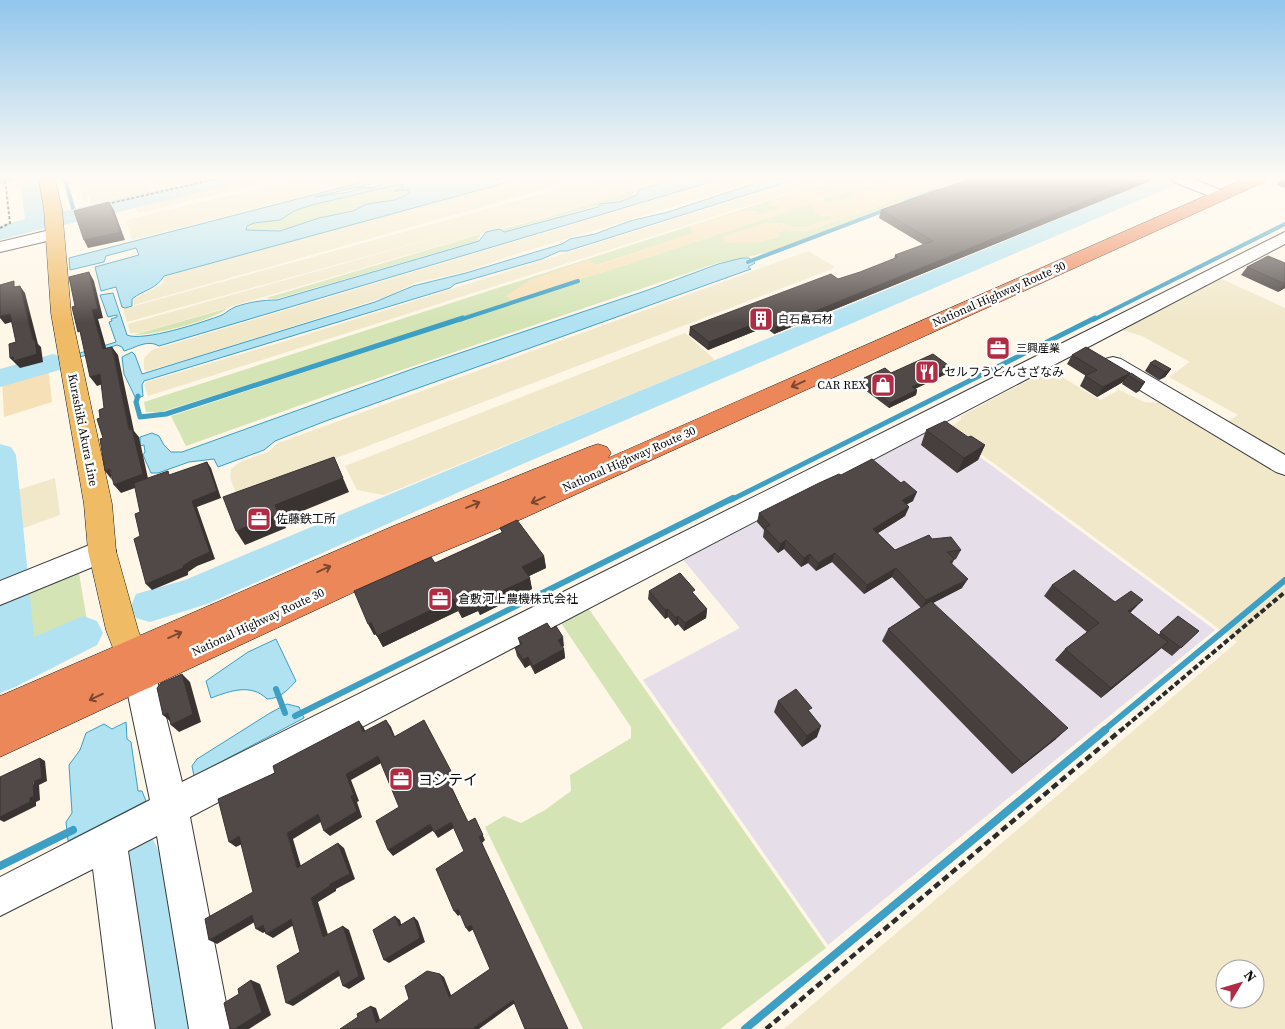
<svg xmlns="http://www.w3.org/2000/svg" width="1285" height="1029" font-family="'Source Serif 4','Noto Sans JP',serif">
  <rect width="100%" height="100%" fill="#fef6e7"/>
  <path fill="#e6dee8" d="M 935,424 L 1215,630 L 828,945 L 643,680 L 740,628 L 681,557 Z"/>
  <g fill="#f1e8ca" fill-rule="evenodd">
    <path d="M 78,179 L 207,179 L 156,191 L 151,182 L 148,183 L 149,186 L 91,199 L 150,186 L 152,192 L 91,205 L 90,196 L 87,197 L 88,201 L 84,202 Z"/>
    <path d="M 244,179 L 282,179 L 138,213 L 135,204 Z"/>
    <path d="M 300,179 L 372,179 L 132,240 L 126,220 Z"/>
    <path d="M 522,179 L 581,179 L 134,305 L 134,299 L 162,284 L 166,276 Z"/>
    <path d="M 596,179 L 648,179 L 559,204 L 651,179 L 670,179 L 547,217 L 500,228 L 140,333 L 130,333 L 128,324 L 474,227 L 127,322 L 123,309 Z"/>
    <path d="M 725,179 L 764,179 L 507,257 L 465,272 L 415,283 L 388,296 L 189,359 L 147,371 L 144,370 L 144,358 L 152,350 Z"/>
    <path d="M 802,179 L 833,179 L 148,396 L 144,385 L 146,382 L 289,340 Z"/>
    <path d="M 808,251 L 834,266 L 832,269 L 237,496 L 230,477 L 231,469 L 240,462 L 268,452 L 278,443 Z"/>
    <path d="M 1220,278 L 1285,308 L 1285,461 L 1223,425 L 1238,415 L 1169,377 L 1190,362 L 1142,336 L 1122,330 Z"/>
    <path d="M 685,333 L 715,360 L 384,495 L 357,490 L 345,466 Z"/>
    <path d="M 1046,371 L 1057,374 L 1100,400 L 1119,390 L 1144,402 L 1156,403 L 1164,401 L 1285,471 L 1285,1029 L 784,1029 L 1237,642 L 947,429 L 961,420 L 961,416 ZM 1225,969 L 1255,969 L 1255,999 L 1225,999 Z"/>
    <path d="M 55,478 L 60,515 L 21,529 L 18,490 Z"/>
  </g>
  <g fill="#d4e4b5">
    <path d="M 836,179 L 871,179 L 829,193 L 811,188 L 771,201 L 782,208 L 756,216 L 714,220 L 691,226 L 694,233 L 597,265 L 588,260 L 511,300 L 606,271 L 885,179 L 904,179 L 890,182 L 874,190 L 864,190 L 842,201 L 826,203 L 821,216 L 831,216 L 831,219 L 806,227 L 795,228 L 779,223 L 729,243 C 747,237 761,245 780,235 L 780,232 L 785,230 L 806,231 L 956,179 L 969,179 L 781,248 C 760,255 739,259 717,263 L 334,393 L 186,446 L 171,416 L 469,318 L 467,316 L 161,412 L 146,412 L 144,402 Z"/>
    <path d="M 404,184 L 402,188 L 396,190 L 408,190 L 410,192 L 395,200 L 367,204 L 353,211 L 319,218 L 280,231 L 246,230 L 247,226 L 254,223 L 280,220 L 294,211 L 312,205 Z"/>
    <path d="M 634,190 L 635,194 L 630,197 L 504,231 L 502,229 L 548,217 Z"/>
    <path d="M 481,234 L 477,241 L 276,299 L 266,298 Z"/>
    <path d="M 228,308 C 214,320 152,336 134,335 Z"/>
    <path d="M 78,567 L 87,621 L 26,643 L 21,589 Z"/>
    <path d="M 586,605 L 826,948 L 720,1029 L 583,1029 L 485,827 L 504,816 L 521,823 L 545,810 L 571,791 L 570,775 L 631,738 L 631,727 L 559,620 Z"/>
  </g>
  <g fill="#f6e0b7">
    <path d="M 871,179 L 885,179 L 606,271 L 511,300 L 506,296 L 530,280 L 588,260 L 598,265 L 693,233 L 690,226 C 706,223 744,206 757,212 L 757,216 L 782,208 L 780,205 L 775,207 L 769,205 L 771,201 L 811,188 L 829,193 Z"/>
    <path d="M 904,179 L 956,179 L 805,231 L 785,230 L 780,231 L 780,235 L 762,242 L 729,243 L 721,237 L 766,223 L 779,223 L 795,228 L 806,227 L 831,218 L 831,216 L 815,215 L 812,204 L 821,201 L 826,203 L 842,201 L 864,190 L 874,190 L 890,182 Z"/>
    <path d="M 48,366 L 52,402 L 4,417 L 2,379 Z"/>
  </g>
  <g fill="#b0e2f1" stroke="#3c9fc3" fill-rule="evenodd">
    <path d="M 12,179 L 34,179 L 39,215 L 31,215 L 25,179 Z"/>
    <path d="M 375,179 L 391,179 L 315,197 L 349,192 L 362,187 L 372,188 L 395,179 L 520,179 L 164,276 C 157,289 143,290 132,299 L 132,306 L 125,308 L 122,307 L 116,287 L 101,291 L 95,267 L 139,255 L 136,248 L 106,256 L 104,262 L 70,270 L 69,258 ZM 403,185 L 402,188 L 394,191 L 408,190 L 410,193 L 395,200 L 367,204 L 353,211 L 319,218 L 280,231 L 246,230 L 247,226 L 254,223 L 280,220 L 294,211 L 312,205 L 392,186 Z"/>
    <path d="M 675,179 L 721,179 L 159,346 C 147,339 135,348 124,351 L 122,347 L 117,345 L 80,357 L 80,353 L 116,342 L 109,322 L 112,321 L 111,319 L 117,317 L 117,315 L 108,317 L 100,295 L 113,293 L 127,335 C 143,342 204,322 222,315 C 226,313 230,309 235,307 C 249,302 263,300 277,300 L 479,241 L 486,232 L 500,229 L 504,232 L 598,207 L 600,204 L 619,202 L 637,195 L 638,190 Z"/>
    <path d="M 768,179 L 797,179 L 567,251 L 560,251 L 542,259 L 455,284 L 450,288 L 144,381 L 142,385 L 143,396 L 136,399 L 124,374 L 122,357 L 132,352 L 135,355 L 142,374 L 375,302 L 413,286 L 466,273 L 562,244 L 570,239 L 595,234 L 630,221 L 668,212 Z"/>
    <path d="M 742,258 L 749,258 L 755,263 L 748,267 L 751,269 L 323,422 L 275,441 L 264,450 L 218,467 L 214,459 L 189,462 L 158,473 L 151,473 L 143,455 L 145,452 L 144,445 L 140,446 L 140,437 L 152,433 L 159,436 L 164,445 L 171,452 L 182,452 L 415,368 L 648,290 L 718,264 Z"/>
    <path d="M 276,639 L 296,681 C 288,690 279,699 267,699 C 251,683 230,691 211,698 L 206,681 L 248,652 Z"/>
    <path d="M 287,704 L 299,707 L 304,718 L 194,776 L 192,766 L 197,759 L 270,713 Z"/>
    <path d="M 126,722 L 127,739 L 131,742 L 138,791 L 142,791 L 146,801 L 68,841 L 66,822 L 72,813 L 69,765 L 80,750 L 86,733 L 104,724 L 112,729 Z"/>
  </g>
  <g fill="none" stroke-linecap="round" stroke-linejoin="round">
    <g stroke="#3c9fc3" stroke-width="4">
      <path d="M 65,179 L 75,215"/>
      <path d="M 1168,181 L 1170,179"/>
      <path d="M 0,182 L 14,179"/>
      <path d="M 906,202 L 937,191"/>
      <path d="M 748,262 L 888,209"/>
      <path d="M 459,320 L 578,281"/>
      <path d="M 1093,320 L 1285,224"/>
    </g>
    <g stroke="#3c9fc3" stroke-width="5">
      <path d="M 138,396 L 136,402 L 140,417 L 166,414 L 463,318"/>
      <path d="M 731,500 L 1095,318"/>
    </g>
    <g stroke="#3c9fc3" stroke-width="6">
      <path d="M 0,525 L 5,523"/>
      <path d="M 242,573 L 245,581"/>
      <path d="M 276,689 L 285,713"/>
      <path d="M 295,716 L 733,498"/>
      <path d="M 1103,731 L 1285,580"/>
    </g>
    <g stroke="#3c9fc3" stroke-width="8">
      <path d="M 0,866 L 73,830"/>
      <path d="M 745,1029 L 1105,730"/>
    </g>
    <g fill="#b0e2f1" fill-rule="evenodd">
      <path d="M 20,179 L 40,179 L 48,223 L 45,228 L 0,240 L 0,226 L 25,219 Z"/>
      <path d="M 205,179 L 242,179 L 239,183 L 64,225 L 56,223 L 53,218 L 56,213 Z"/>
      <path d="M 1155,179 L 1177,179 L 1178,181 L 1175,185 L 511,469 L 207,604 L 150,622 L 136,618 L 131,606 L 136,594 L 185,580 C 507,444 832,313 1155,179 Z"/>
      <path d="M 53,354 L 63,357 L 67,363 L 63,369 L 0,387 L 0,369 Z"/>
      <path d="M 0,444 L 11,447 L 16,455 L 34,637 L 83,616 L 97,621 L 103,633 L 97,645 L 15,687 L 0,693 Z"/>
      <path d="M 135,829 L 152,837 L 160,854 L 191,1029 L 135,1029 L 110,854 L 118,837 Z"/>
    </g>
    <g stroke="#3c3c3c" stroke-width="2">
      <g id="minor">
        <path d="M 1171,179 L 1193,179 L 1226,192 L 1228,195 L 1226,198 L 1214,198 L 1174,182 Z"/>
        <path d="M 54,229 L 60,230 L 63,234 L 60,238 L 0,252 L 0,242 Z"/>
        <path d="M 1285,232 L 1285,244 L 190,817 L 231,1029 L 189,1029 L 157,836 L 128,851 L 155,1029 L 113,1029 L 93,869 L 0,916 L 0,877 L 150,800 L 124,676 L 129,666 L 140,662 L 151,666 L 156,676 L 182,782 Z"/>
        <path d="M 1113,357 L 1121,359 L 1285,455 L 1285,475 L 1276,472 L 1105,369 L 1102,364 L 1105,359 Z"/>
        <path d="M 102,540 L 112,543 L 116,551 L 112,559 L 0,605 L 0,581 Z"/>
      </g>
    </g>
    <g stroke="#1a1a1a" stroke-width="1">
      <path id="major" d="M 39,179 L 55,179 L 62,209 L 71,313 L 112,504 L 116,551 L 138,630 L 156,676 L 152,687 L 140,691 L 128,687 L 106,630 L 88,551 L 84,504 L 51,313 L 44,209 Z"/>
    </g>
    <g stroke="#1a1a1a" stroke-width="1">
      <path id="highway" d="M 1244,179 L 1266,179 L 1264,182 L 515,522 L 423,560 L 0,757 L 0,696 L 391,527 L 589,447 L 598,444 L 607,447 L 611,453 L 608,458 Z"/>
    </g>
    <g stroke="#2b2b2b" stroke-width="2" stroke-dasharray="3 2" stroke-linecap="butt">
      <path d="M 107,204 L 216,179"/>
      <path d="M 0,228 L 10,223 L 5,179"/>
    </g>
    <path stroke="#2b2b2b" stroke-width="4" stroke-dasharray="5.5 2.5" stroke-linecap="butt" d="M 1120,731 L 1285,592"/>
    <path stroke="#2b2b2b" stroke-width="4.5" stroke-dasharray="7 4" stroke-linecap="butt" d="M 766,1029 L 1121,730"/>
    <use href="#minor" fill="#fff" fill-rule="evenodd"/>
    <use href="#major" fill="#f0bb65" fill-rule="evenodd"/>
    <use href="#highway" fill="#eb8758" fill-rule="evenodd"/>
  </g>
  <g fill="#463f3d">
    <path d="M 970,179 L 1151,179 L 1150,181 L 774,334 L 765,327 L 708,350 L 689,335 L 690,327 L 860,272 L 894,259 L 895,255 L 924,245 L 879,218 L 881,210 Z"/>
    <path d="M 1281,179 L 1285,179 L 1285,188 L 1277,185 Z"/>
    <path d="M 1285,263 L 1285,288 L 1278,292 L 1241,275 L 1247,267 Z"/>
    <path d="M 1072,355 L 1128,375 L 1145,382 L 1139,391 L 1136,393 L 1122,384 L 1123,382 L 1097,397 L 1080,386 L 1085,376 L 1086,376 L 1067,364 Z"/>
    <path d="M 1150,363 L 1171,369 L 1165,377 L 1159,380 L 1145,371 Z"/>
    <path d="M 948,365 L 946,369 L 946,374 L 915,389 L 917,390 L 916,395 L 889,408 L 861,387 L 864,378 L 891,373 Z"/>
    <path d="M 926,430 L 968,437 L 985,445 L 978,460 L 957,473 L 921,445 Z"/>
    <path d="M 913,501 L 907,504 L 909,507 L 905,516 L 878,533 L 895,550 L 932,539 L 961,550 L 956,559 L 954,560 L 952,564 L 962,588 L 933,603 L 1056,739 L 1012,774 L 882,641 L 888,629 L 921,608 L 892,577 L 864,594 L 832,562 L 816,571 L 808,563 L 801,567 L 784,549 L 778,553 L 763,537 L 764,530 L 757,522 L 759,513 Z"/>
    <path d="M 500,528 L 544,556 L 546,568 L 529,576 L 532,589 L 480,615 L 478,611 L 462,618 L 458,611 L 383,647 L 376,634 L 374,635 L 435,563 L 502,533 Z"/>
    <path d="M 1052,585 L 1115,602 L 1132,611 L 1130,613 L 1158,635 L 1178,616 L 1199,631 L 1172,656 L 1161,648 L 1101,698 L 1055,660 L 1065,649 L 1087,632 L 1044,596 Z"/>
    <path d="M 649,591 L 695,595 L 707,609 L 706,618 L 684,631 L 678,624 L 675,626 L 668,617 L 665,619 L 648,599 Z"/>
    <path d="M 551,629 L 564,646 L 562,647 L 564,649 L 565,658 L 535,674 L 530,665 L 525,668 L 517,656 L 515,648 L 520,645 L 518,638 Z"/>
    <path d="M 778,701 L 810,712 L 817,737 L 802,747 L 774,712 Z"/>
  </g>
  <g fill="#393332">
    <path d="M 1140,179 L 1151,179 L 1150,181 L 774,334 L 776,327 Z"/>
    <path d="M 109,202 L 114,210 L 125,240 L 88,248 L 84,240 Z"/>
    <path d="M 89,272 L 94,281 L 103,318 L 98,319 L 109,358 L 103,349 L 92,310 Z"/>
    <path d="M 1285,283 L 1285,288 L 1278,292 Z"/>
    <path d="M 20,286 L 25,293 L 38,344 L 41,347 L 43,362 L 20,368 L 10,358 L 33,340 Z"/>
    <path d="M 10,314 L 15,321 L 5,324 L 0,318 L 0,316 Z"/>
    <path d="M 766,319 L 765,327 L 708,350 L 709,342 Z"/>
    <path d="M 112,347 L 118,355 L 134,431 L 139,437 L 149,483 L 121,493 L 114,485 L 129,430 Z"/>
    <path d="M 1171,369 L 1165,377 L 1159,380 L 1165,372 Z"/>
    <path d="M 948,370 L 946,374 L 910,391 L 912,387 Z"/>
    <path d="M 1130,373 L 1123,382 L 1097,397 L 1103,387 Z"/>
    <path d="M 100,374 L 106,383 L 97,386 L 90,377 Z"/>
    <path d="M 1145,382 L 1139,391 L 1136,393 L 1142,384 Z"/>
    <path d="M 917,390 L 916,395 L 889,408 L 890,403 Z"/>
    <path d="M 985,445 L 978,460 L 957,473 L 964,458 Z"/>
    <path d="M 334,457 L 349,492 L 283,519 L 286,528 L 245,545 L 236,531 L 275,505 Z"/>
    <path d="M 207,462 L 211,468 L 221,498 L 197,507 L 215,559 L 197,566 L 188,572 L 188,575 L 152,590 L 146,584 L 183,566 L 192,501 Z"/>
    <path d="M 110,469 L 112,480 L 105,471 Z"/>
    <path d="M 917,492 L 913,501 L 898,509 L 902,500 Z"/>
    <path d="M 909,507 L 905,516 L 870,538 L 873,529 Z"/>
    <path d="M 786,540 L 784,549 L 778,553 L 780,544 Z"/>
    <path d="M 835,553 L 832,562 L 816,571 L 818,563 Z"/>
    <path d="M 810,554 L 808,563 L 801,567 L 804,558 Z"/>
    <path d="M 544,556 L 546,568 L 525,578 L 522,567 Z"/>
    <path d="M 896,568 L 892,577 L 864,594 L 867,585 Z"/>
    <path d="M 530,578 L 532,589 L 480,615 L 476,603 Z"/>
    <path d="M 968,579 L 962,588 L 921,609 L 926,600 Z"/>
    <path d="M 454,599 L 458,611 L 383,647 L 377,636 Z"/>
    <path d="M 474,599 L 478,611 L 462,618 L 458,607 Z"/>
    <path d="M 1143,600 L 1132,611 L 1117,622 L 1128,611 Z"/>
    <path d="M 668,609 L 668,617 L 665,619 L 665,610 Z"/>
    <path d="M 707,609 L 706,618 L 684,631 L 685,623 Z"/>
    <path d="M 678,616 L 678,624 L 675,626 L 676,618 Z"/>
    <path d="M 371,622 L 377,634 L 374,635 L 368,624 Z"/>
    <path d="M 563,637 L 564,646 L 559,648 L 558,640 Z"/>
    <path d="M 1168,642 L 1156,653 L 1101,698 L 1111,688 Z"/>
    <path d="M 564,649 L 565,658 L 535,674 L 533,666 Z"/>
    <path d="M 528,657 L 530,665 L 525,668 L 523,660 Z"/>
    <path d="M 182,674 L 190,682 L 201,722 L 179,732 L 171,725 Z"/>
    <path d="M 168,713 L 171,722 L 163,715 Z"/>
    <path d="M 386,720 L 391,727 L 398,744 L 394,737 Z"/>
    <path d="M 359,721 L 364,728 L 368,739 L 363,732 Z"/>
    <path d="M 821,726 L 817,737 L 802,747 L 807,736 Z"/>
    <path d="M 1068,728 L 1056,739 L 1012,774 L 1023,764 Z"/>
    <path d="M 378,756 L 383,762 L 351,780 L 359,801 L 357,802 L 362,817 L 330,836 L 324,831 L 351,796 L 346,774 Z"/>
    <path d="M 40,758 L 45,761 L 47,781 L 39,785 L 40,800 L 36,802 L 36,806 L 4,822 L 0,820 L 0,815 L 30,798 Z"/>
    <path d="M 451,771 L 455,777 L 449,781 L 471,828 L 445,775 Z"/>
    <path d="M 318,814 L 324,820 L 293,839 L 303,873 L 297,868 L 287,833 Z"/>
    <path d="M 475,818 L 485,840 L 482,843 L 569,1029 L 479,837 Z"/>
    <path d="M 451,822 L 454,828 L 438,838 L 434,832 Z"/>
    <path d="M 430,824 L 434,830 L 393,856 L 388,850 Z"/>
    <path d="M 239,836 L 246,842 L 236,847 L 229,842 Z"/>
    <path d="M 338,843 L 344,848 L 355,879 L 336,889 L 336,891 L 318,902 L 330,941 L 323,937 L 311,898 L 330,884 Z"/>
    <path d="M 458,909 L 462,913 L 458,916 L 454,911 Z"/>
    <path d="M 252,915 L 260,919 L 217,944 L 209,940 Z"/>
    <path d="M 395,916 L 400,920 L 403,930 L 399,926 Z"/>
    <path d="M 414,917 L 418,921 L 425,942 L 389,963 L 384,960 Z"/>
    <path d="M 291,919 L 297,923 L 273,938 L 266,934 Z"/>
    <path d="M 263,925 L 271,929 L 263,933 L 256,929 Z"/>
    <path d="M 471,925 L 474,929 L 469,932 L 466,928 Z"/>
    <path d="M 343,926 L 349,930 L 365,979 L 349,989 L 343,986 Z"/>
    <path d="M 338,970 L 344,973 L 293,1006 L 286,1003 Z"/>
    <path d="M 440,974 L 444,977 L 453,1000 L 449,997 Z"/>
    <path d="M 251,980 L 260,984 L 271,1015 L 249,1029 L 235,1029 Z"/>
    <path d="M 513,1000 L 515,1003 L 479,1029 L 472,1029 Z"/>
    <path d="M 371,1006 L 376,1008 L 382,1026 L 376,1023 Z"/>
  </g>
  <g fill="#514947" stroke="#393332">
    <path d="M 970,179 L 1140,179 L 776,327 L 766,319 L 709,342 L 690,327 L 831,274 L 838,279 L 860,272 L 898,257 L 895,255 L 933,241 L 881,210 Z"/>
    <path d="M 109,202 L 120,232 L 84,240 L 74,211 Z"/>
    <path d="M 1268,256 L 1285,263 L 1285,284 L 1247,267 Z"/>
    <path d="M 89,272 L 98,309 L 92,310 L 103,349 L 112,347 L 129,430 L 132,429 L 143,474 L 114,485 L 110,469 L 105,471 L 100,439 L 103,438 L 97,419 L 100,418 L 99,410 L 104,408 L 100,374 L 90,377 L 80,331 L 78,332 L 72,307 L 75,306 L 69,277 Z"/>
    <path d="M 14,281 L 14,287 L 20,286 L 33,340 L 35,340 L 37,354 L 14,361 L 13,357 L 10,358 L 9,344 L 16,342 L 10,314 L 0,316 L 0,285 Z"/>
    <path d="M 1086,347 L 1130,373 L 1103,387 L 1085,376 L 1097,370 L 1072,355 Z"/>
    <path d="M 933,354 L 948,365 L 943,367 L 948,370 L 912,387 L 917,390 L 890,403 L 862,382 L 867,380 L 864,378 L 885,368 L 891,373 Z"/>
    <path d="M 1155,360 L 1171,369 L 1165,372 L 1150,363 Z"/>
    <path d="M 1131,373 L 1145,382 L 1142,384 L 1128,375 Z"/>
    <path d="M 945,421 L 968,437 L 971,436 L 985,445 L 964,458 L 926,430 Z"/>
    <path d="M 334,457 L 343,478 L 275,505 L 279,514 L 236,531 L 223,497 Z"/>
    <path d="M 872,459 L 901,483 L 904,481 L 917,492 L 902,500 L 909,507 L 873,529 L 895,550 L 929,535 L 932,539 L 951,537 L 961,550 L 947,552 L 954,559 L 950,562 L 968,579 L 926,600 L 896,568 L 867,585 L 835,553 L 818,563 L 810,554 L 804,558 L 786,540 L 780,544 L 765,528 L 770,525 L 759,513 L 819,483 L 839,474 L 841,475 Z"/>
    <path d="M 207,462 L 217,491 L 192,501 L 210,552 L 192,560 L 183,566 L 183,568 L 146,584 L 134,539 L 140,536 L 135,514 L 140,512 L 134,483 L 168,471 L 169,475 Z"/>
    <path d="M 517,520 L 544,556 L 522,567 L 530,578 L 476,603 L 474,599 L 458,607 L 454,599 L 377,636 L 371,622 L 368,624 L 354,591 L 431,557 L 435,563 L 503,532 L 500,528 Z"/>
    <path d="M 1074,570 L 1115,602 L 1131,591 L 1143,600 L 1128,611 L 1168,642 L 1111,688 L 1065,649 L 1099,623 L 1052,585 Z"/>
    <path d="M 680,573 L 695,590 L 692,592 L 707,609 L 685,623 L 678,616 L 676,618 L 668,609 L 665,610 L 649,591 Z"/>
    <path d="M 931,601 L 1068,728 L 1023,764 L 888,629 Z"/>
    <path d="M 1178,616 L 1199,631 L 1181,648 L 1160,632 Z"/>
    <path d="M 547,623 L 551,629 L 556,626 L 563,637 L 558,640 L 564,649 L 533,666 L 528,657 L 523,660 L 515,648 L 522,644 L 518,638 Z"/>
    <path d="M 182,674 L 193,714 L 171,725 L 168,713 L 163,715 L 157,688 L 161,683 Z"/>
    <path d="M 796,689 L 812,708 L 808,710 L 821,726 L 807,736 L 778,701 Z"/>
    <path d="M 386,720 L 394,737 L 424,720 L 451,771 L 445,775 L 468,822 L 475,818 L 483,835 L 479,837 L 568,1029 L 525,1029 L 513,1000 L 472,1029 L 340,1029 L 358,1017 L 357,1014 L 371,1006 L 376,1023 L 409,999 L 405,986 L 427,971 L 440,974 L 449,997 L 490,969 L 471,925 L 466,928 L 458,909 L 454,911 L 436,869 L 464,851 L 451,822 L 434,832 L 430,824 L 388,850 L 376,821 L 399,807 L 378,756 L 346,774 L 354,795 L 351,796 L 357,811 L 324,831 L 318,814 L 287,833 L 297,868 L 338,843 L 350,874 L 330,884 L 330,886 L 311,898 L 323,937 L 343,926 L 359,976 L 343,986 L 338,970 L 286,1003 L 277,966 L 300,952 L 291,919 L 266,934 L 263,925 L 256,929 L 252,915 L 209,940 L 205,919 L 253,892 L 239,836 L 229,842 L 218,799 L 275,773 L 273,766 L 359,721 L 363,732 Z"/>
    <path d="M 40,758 L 42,778 L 33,782 L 34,796 L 30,798 L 30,802 L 0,817 L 0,777 Z"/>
    <path d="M 395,916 L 399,926 L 414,917 L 420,938 L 384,960 L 373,930 Z"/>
    <path d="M 251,980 L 262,1012 L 235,1029 L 230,1029 L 224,1003 L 239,994 L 238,989 Z"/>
  </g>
  <defs><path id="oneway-shaft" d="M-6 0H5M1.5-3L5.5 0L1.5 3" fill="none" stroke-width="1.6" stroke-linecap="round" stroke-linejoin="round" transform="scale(1.25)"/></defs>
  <g stroke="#7a4830">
    <use href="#oneway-shaft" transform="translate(798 384) rotate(156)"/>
    <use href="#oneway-shaft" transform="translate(538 500) rotate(156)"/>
    <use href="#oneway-shaft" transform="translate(473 505) rotate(-23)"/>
    <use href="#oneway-shaft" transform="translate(324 569) rotate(-24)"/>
    <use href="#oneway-shaft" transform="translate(175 635) rotate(-24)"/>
    <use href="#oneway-shaft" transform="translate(96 697) rotate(155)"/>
  </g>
  <linearGradient id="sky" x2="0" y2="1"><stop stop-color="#91c6ec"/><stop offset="0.55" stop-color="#fffbf4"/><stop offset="1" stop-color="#fffbf4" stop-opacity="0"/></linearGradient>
  <rect width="1285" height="323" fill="url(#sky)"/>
  <defs>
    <g id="building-square" transform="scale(1.25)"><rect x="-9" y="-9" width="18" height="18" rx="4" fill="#af2c44" stroke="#fff"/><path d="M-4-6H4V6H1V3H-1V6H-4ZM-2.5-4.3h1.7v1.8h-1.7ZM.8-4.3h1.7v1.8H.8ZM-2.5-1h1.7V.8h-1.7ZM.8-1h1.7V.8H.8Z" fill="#fff"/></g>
    <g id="office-square" transform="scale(1.25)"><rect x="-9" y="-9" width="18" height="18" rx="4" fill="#af2c44" stroke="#fff"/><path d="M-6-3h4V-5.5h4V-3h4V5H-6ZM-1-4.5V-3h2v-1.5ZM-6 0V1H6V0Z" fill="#fff"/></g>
    <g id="restaurant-square" transform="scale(1.25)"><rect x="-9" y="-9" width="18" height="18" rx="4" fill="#af2c44" stroke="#fff"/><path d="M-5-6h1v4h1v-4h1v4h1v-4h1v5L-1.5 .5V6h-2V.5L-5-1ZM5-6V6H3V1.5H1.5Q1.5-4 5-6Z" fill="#fff"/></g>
    <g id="shop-square" transform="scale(1.25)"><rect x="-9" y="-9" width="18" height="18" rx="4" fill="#af2c44" stroke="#fff"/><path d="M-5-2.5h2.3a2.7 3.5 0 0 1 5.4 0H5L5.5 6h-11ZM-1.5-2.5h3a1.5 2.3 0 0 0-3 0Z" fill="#fff"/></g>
  </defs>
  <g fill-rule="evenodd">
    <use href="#building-square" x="761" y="319"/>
    <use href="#office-square" x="998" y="348"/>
    <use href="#restaurant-square" x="927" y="372"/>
    <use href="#shop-square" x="883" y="385"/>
    <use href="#office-square" x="259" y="519"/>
    <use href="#office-square" x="440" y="599"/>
    <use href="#office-square" x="401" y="779"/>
  </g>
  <g text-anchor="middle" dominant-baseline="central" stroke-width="5" stroke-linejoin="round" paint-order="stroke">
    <g font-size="11" fill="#090909" stroke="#fff" text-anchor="start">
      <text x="778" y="319">白石島石材</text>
      <text x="1016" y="348">三興産業</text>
    </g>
    <g font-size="12" fill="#090909" stroke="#fff">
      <text transform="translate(999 294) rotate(-24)">National Highway Route 30</text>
      <text transform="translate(83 430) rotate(79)">Kurashiki Akura Line</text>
      <text transform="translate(629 459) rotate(-24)">National Highway Route 30</text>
      <text transform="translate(258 622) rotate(-25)">National Highway Route 30</text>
    </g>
    <g font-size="12" fill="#090909" stroke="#fff" text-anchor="start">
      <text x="944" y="372">セルフうどんさざなみ</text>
      <text x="866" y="385" text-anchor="end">CAR REX</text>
      <text x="276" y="519">佐藤鉄工所</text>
      <text x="458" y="599">倉敷河上農機株式会社</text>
    </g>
    <g font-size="15" fill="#090909" stroke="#fff" text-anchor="start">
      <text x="418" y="779">ヨシテイ</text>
    </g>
  </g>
  <g transform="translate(1240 984) rotate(52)"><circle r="24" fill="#ffffff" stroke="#9d9d9d"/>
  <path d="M0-4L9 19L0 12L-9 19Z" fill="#af2c44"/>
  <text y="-8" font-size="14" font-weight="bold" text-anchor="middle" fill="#090909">N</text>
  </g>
</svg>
